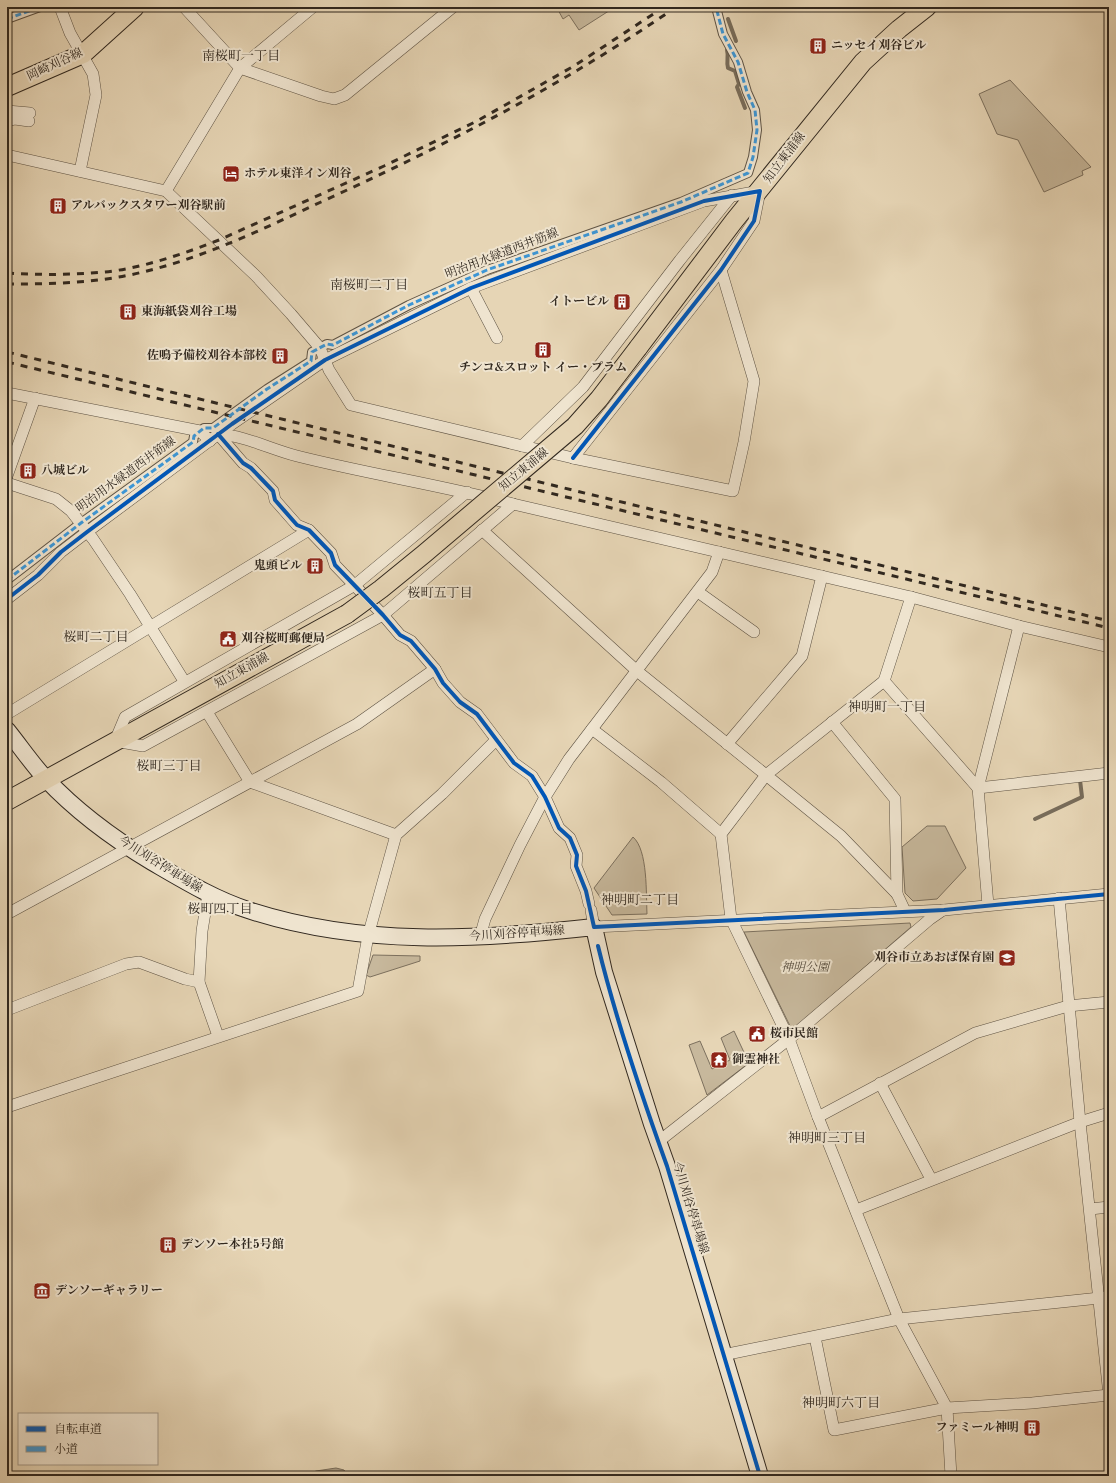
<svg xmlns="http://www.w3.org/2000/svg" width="1116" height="1483" font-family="'Old Standard TT','Noto Serif JP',serif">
  <rect width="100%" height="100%" fill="#e6d5b5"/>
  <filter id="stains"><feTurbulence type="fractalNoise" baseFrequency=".005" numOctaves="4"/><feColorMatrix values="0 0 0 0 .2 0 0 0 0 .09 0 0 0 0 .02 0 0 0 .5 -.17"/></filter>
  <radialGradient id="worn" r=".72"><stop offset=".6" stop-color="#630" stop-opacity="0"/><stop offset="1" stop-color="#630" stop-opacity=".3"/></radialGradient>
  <g fill="#c7b89c" stroke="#7c705e">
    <path d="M 559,7 L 615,7 L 579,30 L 569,15 L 563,19 L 557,8 Z"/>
    <path d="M 1010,80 L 1091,167 L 1082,171 L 1083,175 L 1044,192 L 1018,140 L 997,134 L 979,94 Z"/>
    <path d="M 927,826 L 945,826 L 966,868 L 937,899 L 913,901 L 905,893 L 902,847 Z"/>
    <path d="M 633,837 C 648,850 646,894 647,914 L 612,915 L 594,888 Z"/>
    <path d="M 910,923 L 911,927 L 792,1030 L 744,932 Z"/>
    <path d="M 373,955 L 420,956 L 420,961 L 370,977 L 366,975 Z"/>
    <path d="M 734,1031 L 749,1063 L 707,1095 L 689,1045 L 700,1041 L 712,1069 L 730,1060 L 721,1038 Z"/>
  </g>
  <path fill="#a89a82" stroke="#786c5a" d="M 336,1468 L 344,1470 L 348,1476 L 304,1476 L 316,1471 Z"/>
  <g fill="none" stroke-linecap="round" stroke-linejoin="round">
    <g stroke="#786c5a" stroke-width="4">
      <path d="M 728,19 L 736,41"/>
      <path d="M 727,50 C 729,57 726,61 728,68 L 735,71 L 739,84 L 737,87 L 745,108"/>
      <path d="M 1035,819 L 1082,797 L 1080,780 L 1083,780"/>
    </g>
    <g stroke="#5e5344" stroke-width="10">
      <g id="pedestrian">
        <path d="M 7,19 L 40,7"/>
        <path d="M 7,580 L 81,523 L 193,442 L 194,436 L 204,428 L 213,428 L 267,389 L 311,361 L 312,352 L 327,344 L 333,345 L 409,305 L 487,270 L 681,202 L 748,173 L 753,157 L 757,130 L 755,110 L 747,92 L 738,62 L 723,34 L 716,7"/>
      </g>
    </g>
    <g stroke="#5e5344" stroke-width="12">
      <g id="minor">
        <path d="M 60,7 L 70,33 L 93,74 L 96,95 L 80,171"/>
        <path d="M 313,7 L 240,68 L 321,96 L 334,99 L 345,95 L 453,7"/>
        <path d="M 7,111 L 30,113"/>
        <path d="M 7,121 L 15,119 L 29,121"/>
        <path d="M 7,155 L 166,191 L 256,276 L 291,314 L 320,348 L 329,370 L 351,405 L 573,458 L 733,491 L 744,442 L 754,381 L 721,270"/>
        <path d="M 166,191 L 240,68 L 184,7"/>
        <path d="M 471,288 L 497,338"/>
        <path d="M 7,393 L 200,431 L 210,441"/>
        <path d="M 218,434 C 246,436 270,449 297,456 C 368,474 441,485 513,504 L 911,597 L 1019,626 L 1109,647"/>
        <path d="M 218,434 L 243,463 L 251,468 L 273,491 L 275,500 L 297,525 L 309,530 L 331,553 L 335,565 L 383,615 L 400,635 L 411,641 L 435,669 L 443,683 L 460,702 L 477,714 L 514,763 L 532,776 L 545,797 L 559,828 L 570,838 L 577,855 L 576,866 L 586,891 L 589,904"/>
        <path d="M 522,446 L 583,387 L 680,260 L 732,195"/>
        <path d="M 7,476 L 35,398"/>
        <path d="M 7,483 L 56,499 L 71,511 L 93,539 L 130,594 L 184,681"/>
        <path d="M 467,492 L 355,585 L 125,717 L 115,741 L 143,746 L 383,615 L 513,504"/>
        <path d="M 482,530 L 637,671 L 766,775 L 721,834 L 731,919 L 789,1039 L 818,1117 L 899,1319 L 947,1408 L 951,1476"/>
        <path d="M 698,592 L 754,632"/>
        <path d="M 7,599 L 38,575 L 61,552 L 87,532 L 232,424 L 325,360 L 471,288 L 704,201 L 760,191 L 754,221 L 721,270 L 573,458"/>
        <path d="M 884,681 L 911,597"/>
        <path d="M 207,712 L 250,782 L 396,835"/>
        <path d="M 7,714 L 309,530"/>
        <path d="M 832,722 L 895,799 L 897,894"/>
        <path d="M 592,729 L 661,782 L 721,834"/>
        <path d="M 727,744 L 802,656 L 822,576"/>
        <path d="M 978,788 L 1019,626"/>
        <path d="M 208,894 L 202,931 L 199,982 L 218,1036"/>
        <path d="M 1059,898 L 1080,1122 L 1109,1395"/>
        <path d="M 988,905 L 978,788 L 1109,773"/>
        <path d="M 591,910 L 594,927 L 944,910 L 1109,894"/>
        <path d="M 905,911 L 897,894 L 841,836 L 766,775 L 884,681 L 978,788"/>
        <path d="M 7,914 L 357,724 L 435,669"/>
        <path d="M 480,937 L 485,919 L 520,845 L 545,797 L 569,759 L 712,572 L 719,552"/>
        <path d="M 7,1010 L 126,964 L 139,962 L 185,979 L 199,982"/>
        <path d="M 880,1083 L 931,1179"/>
        <path d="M 7,1107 L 358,991 L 368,936 L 396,835 L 442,794 L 496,740"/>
        <path d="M 818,1117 L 975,1033 L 1068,1006 L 1109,1002"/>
        <path d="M 658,1142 L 789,1039 L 930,919 L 943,910"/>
        <path d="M 1090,1209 L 1109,1207"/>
        <path d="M 856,1210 L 1080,1122 L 1109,1113"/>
        <path d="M 815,1337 L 834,1430 L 947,1408 L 1032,1403 L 1109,1395"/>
        <path d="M 723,1355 L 899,1319 L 1109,1297"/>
      </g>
    </g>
    <g stroke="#31281f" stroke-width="18">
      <path id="secondary" d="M 7,730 C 20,746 32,764 46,779 C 76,811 114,839 152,862 C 183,880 214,899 248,910 C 361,947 478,940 594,927 L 604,972 L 652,1124 L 667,1166 L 760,1476"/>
    </g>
    <g stroke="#31281f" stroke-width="20">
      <g id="primary">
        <path d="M 7,87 L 83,54 L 135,7"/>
        <path d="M 638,348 L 734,221 L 863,62 L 899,29 L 927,7"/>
        <path d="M 7,801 L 347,614"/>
      </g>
    </g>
    <use href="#pedestrian" stroke="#efe4cf" stroke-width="8"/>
    <use href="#minor" stroke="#efe4cf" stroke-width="11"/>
    <use href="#secondary" stroke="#efe4cf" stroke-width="16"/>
    <use href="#primary" stroke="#e6d5b5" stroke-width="18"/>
    <g stroke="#31281f" stroke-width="3" stroke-dasharray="7 7" stroke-linecap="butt">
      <path d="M 7,273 C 40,275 72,275 105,272 C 143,268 183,254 219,240 L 384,166 L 477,121 L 574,66 L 664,7"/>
      <path d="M 7,284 C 52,284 99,283 143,272 C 205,257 263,229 321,202 C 446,145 563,85 676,7"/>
      <path d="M 7,352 L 1109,621"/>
      <path d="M 7,362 L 1109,628"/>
    </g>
    <g stroke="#31281f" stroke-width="20" stroke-linecap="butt">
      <path id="primary-bridge" d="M 347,614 L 381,589 L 424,554 L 575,426 L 599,399 L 638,348"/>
    </g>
    <use href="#primary-bridge" stroke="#e6d5b5" stroke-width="18"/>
    <g stroke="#3d96d5" stroke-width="3" stroke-dasharray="6 3" stroke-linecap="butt">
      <path d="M 7,19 L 40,7"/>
      <path d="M 7,580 L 81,523 L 193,442 L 194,436 L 204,428 L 213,428 L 267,389 L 311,361 L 312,352 L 327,344 L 333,345 L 409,305 L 487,270 L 681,202 L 748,173 L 753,157 L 757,130 L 755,110 L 747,92 L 738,62 L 723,34 L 716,7"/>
    </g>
    <g stroke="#efe4cf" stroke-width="6">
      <g id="cycleway">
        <path d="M 218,434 L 243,463 L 251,468 L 273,491 L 275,500 L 297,525 L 309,530 L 331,553 L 335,565 L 383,615 L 400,635 L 411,641 L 435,669 L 443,683 L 460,702 L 477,714 L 514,763 L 532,776 L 545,797 L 559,828 L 570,838 L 577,855 L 576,866 L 586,891 L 594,927 L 944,910 L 1109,894"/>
        <path d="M 7,599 L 38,575 L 61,552 L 87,532 L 232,424 L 325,360 L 471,288 L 704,201 L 760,191 L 754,221 L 721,270 L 573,458"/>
        <path d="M 598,946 C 616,1020 641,1094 667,1166 L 760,1476"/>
      </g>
    </g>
    <use href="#cycleway" stroke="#0057b8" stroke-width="4"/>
  </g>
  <defs>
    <g id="building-square" transform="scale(0.9)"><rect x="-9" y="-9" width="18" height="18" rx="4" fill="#8f2418" stroke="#efe4cf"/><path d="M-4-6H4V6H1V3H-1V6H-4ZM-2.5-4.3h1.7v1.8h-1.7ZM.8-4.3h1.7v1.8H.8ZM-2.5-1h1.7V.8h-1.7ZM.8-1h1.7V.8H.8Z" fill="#fff"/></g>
    <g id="hotel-square" transform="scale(0.9)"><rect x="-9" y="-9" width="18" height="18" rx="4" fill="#8f2418" stroke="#efe4cf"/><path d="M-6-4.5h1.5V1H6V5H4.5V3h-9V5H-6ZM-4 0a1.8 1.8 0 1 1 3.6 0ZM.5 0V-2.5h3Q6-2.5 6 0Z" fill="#fff"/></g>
    <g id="civic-square" transform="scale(0.9)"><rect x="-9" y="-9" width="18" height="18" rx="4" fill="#8f2418" stroke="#efe4cf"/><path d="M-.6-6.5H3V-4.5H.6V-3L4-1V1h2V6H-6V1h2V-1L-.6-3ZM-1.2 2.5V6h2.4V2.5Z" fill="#fff"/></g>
    <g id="school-square" transform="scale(0.9)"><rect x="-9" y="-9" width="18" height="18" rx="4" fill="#8f2418" stroke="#efe4cf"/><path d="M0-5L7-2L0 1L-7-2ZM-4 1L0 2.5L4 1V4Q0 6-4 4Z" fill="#fff"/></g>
    <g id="temple-square" transform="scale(0.9)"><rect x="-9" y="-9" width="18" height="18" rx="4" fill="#8f2418" stroke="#efe4cf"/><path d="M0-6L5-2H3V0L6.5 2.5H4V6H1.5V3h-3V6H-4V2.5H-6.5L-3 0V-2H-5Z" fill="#fff"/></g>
    <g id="museum-square" transform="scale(0.9)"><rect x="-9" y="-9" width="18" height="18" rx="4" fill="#8f2418" stroke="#efe4cf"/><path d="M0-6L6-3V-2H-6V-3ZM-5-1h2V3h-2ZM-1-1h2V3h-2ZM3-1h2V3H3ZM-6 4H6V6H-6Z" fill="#fff"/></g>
  </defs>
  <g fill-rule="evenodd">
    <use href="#building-square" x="818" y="46"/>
    <use href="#hotel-square" x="231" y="174"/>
    <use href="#building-square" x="58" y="206"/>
    <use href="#building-square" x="622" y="302"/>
    <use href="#building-square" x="128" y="312"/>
    <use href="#building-square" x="543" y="350"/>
    <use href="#building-square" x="280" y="356"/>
    <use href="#building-square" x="28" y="471"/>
    <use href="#building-square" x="315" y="566"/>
    <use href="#civic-square" x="228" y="639"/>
    <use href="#school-square" x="1007" y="958"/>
    <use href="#civic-square" x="757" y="1034"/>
    <use href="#temple-square" x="719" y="1060"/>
    <use href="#building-square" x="168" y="1245"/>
    <use href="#museum-square" x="42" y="1291"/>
    <use href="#building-square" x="1032" y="1428"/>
  </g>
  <g text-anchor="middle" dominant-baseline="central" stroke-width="4" stroke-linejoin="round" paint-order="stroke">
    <g font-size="12" font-weight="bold" fill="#31281f" stroke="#efe4cf" text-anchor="start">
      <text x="831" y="46">ニッセイ刈谷ビル</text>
      <text x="244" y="174">ホテル東洋イン刈谷</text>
      <text x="71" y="206">アルバックスタワー刈谷駅前</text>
      <text x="609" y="302" text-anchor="end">イトービル</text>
      <text x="141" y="312">東海紙袋刈谷工場</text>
      <text x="267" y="356" text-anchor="end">佐鳴予備校刈谷本部校</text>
      <text x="543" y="368" text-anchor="middle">チンコ&amp;スロット イー・プラム</text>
      <text x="41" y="471">八城ビル</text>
      <text x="302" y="566" text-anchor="end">鬼頭ビル</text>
      <text x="241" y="639">刈谷桜町郵便局</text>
      <text x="994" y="958" text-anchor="end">刈谷市立あおば保育園</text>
      <text x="770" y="1034">桜市民館</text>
      <text x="732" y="1060">御霊神社</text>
      <text x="181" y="1245">デンソー本社5号館</text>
      <text x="55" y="1291">デンソーギャラリー</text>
      <text x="1019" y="1428" text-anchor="end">ファミール神明</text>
    </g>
    <g font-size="12" fill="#31281f" stroke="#efe4cf">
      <text transform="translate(55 65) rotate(-25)">岡崎刈谷線</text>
      <text transform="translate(785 158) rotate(-53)">知立東浦線</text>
      <text transform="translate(502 254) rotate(-21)">明治用水緑道西井筋線</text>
      <text transform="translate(524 470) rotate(-40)">知立東浦線</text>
      <text transform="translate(126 475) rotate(-36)">明治用水緑道西井筋線</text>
      <text transform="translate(242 671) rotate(-29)">知立東浦線</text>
      <text transform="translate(160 865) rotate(32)">今川刈谷停車場線</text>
      <text transform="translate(517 934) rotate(-4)">今川刈谷停車場線</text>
      <text transform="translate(690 1208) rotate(73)">今川刈谷停車場線</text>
    </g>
    <g font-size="12" font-style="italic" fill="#564c3e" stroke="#efe4cf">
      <text x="805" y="968">神明公園</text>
    </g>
    <g font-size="13" fill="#31281f" stroke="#efe4cf">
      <text x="241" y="56">南桜町一丁目</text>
      <text x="369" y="285">南桜町二丁目</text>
      <text x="440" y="593">桜町五丁目</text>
      <text x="96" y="637">桜町二丁目</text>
      <text x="887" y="707">神明町一丁目</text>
      <text x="169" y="766">桜町三丁目</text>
      <text x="640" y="900">神明町二丁目</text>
      <text x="220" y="909">桜町四丁目</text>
      <text x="827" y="1138">神明町三丁目</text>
      <text x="841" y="1403">神明町六丁目</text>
    </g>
  </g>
  <rect width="1116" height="1483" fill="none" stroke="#e6d5b5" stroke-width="24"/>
  <rect x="8" y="8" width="1100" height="1467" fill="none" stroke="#31281f" stroke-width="2"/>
  <rect x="12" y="12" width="1092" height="1459" fill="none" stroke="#31281f"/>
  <rect x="18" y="1413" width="140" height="52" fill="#efe4cf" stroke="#a39989"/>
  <rect x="26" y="1426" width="20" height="6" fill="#0057b8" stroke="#a39989"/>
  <text x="54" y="1433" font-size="12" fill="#31281f">自転車道</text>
  <rect x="26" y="1446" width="20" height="6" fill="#3d96d5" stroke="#a39989"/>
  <text x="54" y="1453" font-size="12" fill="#31281f">小道</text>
  <rect width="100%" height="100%" filter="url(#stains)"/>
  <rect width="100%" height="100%" fill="url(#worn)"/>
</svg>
